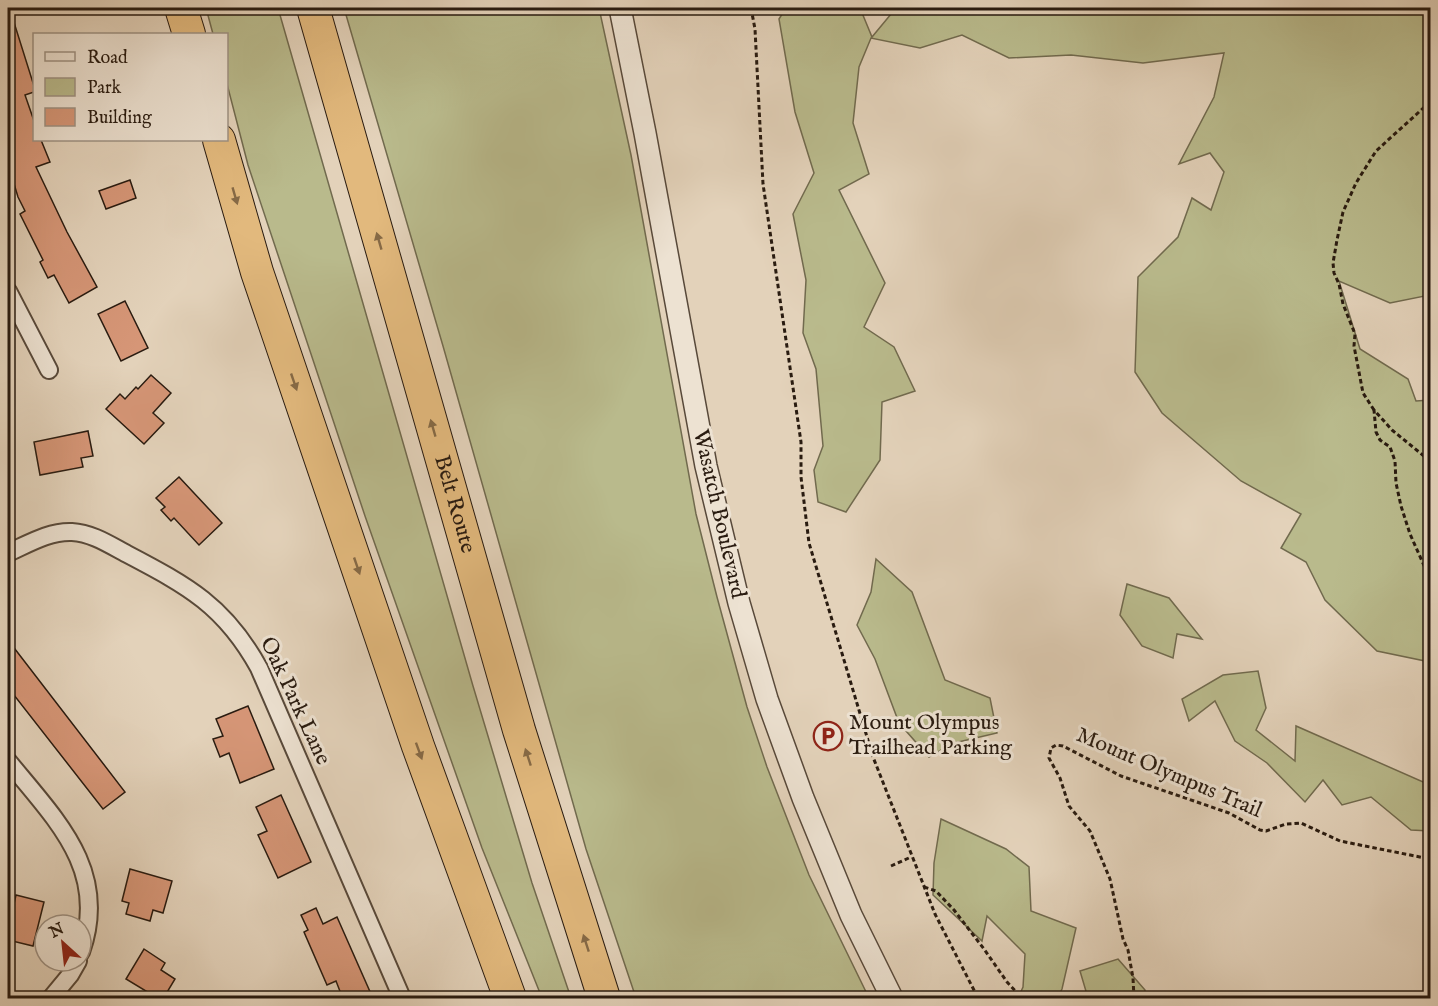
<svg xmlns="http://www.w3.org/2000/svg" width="1438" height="1006" font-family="'IM FELL English',serif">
  <rect width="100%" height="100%" fill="#e3d2ba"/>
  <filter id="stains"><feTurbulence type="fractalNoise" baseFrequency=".00333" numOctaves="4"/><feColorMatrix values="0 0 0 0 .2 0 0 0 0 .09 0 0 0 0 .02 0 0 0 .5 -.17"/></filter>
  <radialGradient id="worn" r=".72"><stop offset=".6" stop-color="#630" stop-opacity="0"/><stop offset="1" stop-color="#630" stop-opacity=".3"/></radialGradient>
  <g fill="#b9ba8c" stroke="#716a4e" stroke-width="1.5">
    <path d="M 206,8 L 278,8 L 473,686 L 532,883 L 571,998 L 542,998 L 482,848 L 365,516 L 248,165 L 227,84 L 226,34 L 213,34 Z"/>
    <path d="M 344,8 L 599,8 L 631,155 L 696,514 L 717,597 L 747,707 L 767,767 L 809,875 L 869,998 L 636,998 L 586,849 L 443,346 Z"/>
    <path d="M 786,8 L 860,8 L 872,37 L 896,8 L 1430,8 L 1430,295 L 1390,303 L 1339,281 L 1360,349 L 1408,379 L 1416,401 L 1430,400 L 1430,662 L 1377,651 L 1325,600 L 1306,562 L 1281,548 L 1301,514 L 1241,481 L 1162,413 L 1135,372 L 1138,277 L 1178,237 L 1192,198 L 1211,210 L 1224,172 L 1210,153 L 1179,164 L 1214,97 L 1224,53 L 1143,63 L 1071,55 L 1009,58 L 962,35 L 920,48 L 871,38 L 859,67 L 853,123 L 869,174 L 839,190 L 885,283 L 864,327 L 894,347 L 915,391 L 882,402 L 880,460 L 846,512 L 818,502 L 814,470 L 823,446 L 816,369 L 803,333 L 806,280 L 793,214 L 814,173 L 795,112 L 779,19 Z"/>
    <path d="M 876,559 L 912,592 L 945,680 L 990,698 L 997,733 L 954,743 L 929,757 L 899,723 L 875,659 L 857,625 L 871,592 Z"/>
    <path d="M 1127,584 L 1169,598 L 1202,639 L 1177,634 L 1173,658 L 1142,646 L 1120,615 Z"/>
    <path d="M 1258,671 L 1266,708 L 1256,730 L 1295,761 L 1296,726 L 1430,785 L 1430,831 L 1411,830 L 1371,797 L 1342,805 L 1323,780 L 1305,802 L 1267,763 L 1235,741 L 1215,701 L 1189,721 L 1182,699 L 1223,675 Z"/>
    <path d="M 941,819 L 1006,849 L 1029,867 L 1031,911 L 1076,928 L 1062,989 L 1057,998 L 1018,998 L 1023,987 L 1025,954 L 987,916 L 982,941 L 933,895 L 934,863 Z"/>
    <path d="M 1118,959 L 1145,990 L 1145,998 L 1088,998 L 1080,971 Z"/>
  </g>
  <g fill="#d69677" stroke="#291b10" stroke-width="1.5">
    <path d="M 12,16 L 34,86 L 34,92 L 25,95 L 34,121 L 34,140 L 41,140 L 50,162 L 36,167 L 67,232 L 97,287 L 69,303 L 54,275 L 48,278 L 40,262 L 43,260 L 20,214 L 25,211 L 18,197 L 8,164 L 8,17 Z"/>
    <path d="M 130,180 L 136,198 L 106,209 L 99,191 Z"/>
    <path d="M 125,301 L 148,348 L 121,361 L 98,314 Z"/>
    <path d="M 151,375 L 171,393 L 153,413 L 164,423 L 144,444 L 106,409 L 120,394 L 125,399 L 136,387 L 138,389 Z"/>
    <path d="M 88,431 L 93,456 L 81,458 L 83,467 L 40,475 L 34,442 Z"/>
    <path d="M 179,477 L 222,523 L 199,545 L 174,518 L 171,521 L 161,510 L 165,507 L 156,498 Z"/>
    <path d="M 8,640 L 125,792 L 103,809 L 14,695 L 8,700 Z"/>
    <path d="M 248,706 L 274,769 L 240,783 L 229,753 L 220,757 L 213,739 L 223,736 L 216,719 Z"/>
    <path d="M 281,795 L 311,862 L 278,878 L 258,835 L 267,831 L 256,807 Z"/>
    <path d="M 130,869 L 172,881 L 163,913 L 153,910 L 150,921 L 126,914 L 129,903 L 122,901 Z"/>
    <path d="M 16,895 L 44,902 L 33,946 L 8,940 L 8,930 Z"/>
    <path d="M 316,908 L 323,924 L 337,917 L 371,994 L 362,999 L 343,999 L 336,981 L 327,985 L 304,932 L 308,930 L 301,915 Z"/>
    <path d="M 144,949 L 165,963 L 161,970 L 175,979 L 163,999 L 159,999 L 126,979 Z"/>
  </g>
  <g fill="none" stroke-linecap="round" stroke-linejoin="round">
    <g stroke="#58493a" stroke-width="20">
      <g id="minor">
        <path d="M 8,291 L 49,370"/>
        <path d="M 8,553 C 28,544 49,531 72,532 C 92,533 110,545 127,554 C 188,586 225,606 259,668 L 402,998"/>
        <path d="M 8,761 C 55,819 110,870 81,952"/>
        <path d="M 51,998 L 70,975 L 78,961"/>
      </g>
    </g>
    <g stroke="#58493a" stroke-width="24">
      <path id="tertiary" d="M 620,8 L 645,133 L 706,466 L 739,603 L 767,699 L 803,798 L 851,915 L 892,998"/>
    </g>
    <g stroke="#291b10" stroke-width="34">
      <g id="motorway">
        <path d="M 181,8 L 189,34"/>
        <path id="s1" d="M 313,8 L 519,730 L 604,998"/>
        <path d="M 219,140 L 257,272 L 418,746 L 510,998"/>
      </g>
    </g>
    <g stroke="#291b10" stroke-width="3" stroke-dasharray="4.5 3" stroke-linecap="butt">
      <path d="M 751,8 L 755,29 L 763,184 L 801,442 L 801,477 L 809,543 L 873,757 L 935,914 L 978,998"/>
      <path d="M 1374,410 L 1363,393 L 1354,346 L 1355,334 L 1343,304 L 1339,284 L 1334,273 L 1333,263 L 1337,240 L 1343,212 L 1356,183 L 1376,151 L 1430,102"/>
      <path d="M 1430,461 L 1392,430 L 1374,410 L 1376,432 L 1380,440 L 1390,447 L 1395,461 L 1396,483 L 1401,506 L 1410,534 L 1430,579"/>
      <path d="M 891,866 L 911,857"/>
      <path d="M 924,887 L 936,891 L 954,910 L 984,949 L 1007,982 L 1022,998"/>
      <path d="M 1134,998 L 1133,978 L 1128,950 L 1123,939 L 1110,879 L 1090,831 L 1069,806 L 1060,778 L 1049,758 L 1051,748 L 1056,745 L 1063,746 L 1121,776 L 1229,813 L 1260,830 L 1266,831 L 1286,824 L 1301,823 L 1340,841 L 1430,859"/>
    </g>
    <use href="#minor" stroke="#ede2d2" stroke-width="16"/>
    <use href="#tertiary" stroke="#ede2d2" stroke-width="21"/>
    <use href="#motorway" stroke="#e2b97d" stroke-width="32"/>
  </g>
  <defs><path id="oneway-solid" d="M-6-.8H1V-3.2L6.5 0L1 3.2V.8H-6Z" transform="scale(1.5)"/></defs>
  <g fill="#866a46">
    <use href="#oneway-solid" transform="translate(235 196) rotate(74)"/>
    <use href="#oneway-solid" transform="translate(379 241) rotate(-106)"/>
    <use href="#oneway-solid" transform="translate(294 382) rotate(71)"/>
    <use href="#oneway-solid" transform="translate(433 428) rotate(-106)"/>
    <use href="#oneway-solid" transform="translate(357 566) rotate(71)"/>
    <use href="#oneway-solid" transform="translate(419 751) rotate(70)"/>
    <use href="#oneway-solid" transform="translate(528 757) rotate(-108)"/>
    <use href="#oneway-solid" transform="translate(586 943) rotate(-108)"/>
  </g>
  <defs>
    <g id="parking-ring" transform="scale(1.5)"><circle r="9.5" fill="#ede2d2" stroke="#8f2418" stroke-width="1.5"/><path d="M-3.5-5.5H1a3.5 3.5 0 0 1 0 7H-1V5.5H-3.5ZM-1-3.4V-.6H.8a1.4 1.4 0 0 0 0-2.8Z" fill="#8f2418"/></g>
  </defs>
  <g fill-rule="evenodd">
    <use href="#parking-ring" x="828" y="736"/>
  </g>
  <g text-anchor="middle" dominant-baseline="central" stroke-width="6" stroke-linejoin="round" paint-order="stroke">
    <g font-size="22" fill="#291b10" stroke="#ede2d2">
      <text stroke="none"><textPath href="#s1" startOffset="516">Belt Route</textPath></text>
      <text transform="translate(719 514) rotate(77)">Wasatch Boulevard</text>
      <text transform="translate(295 701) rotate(65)">Oak Park Lane</text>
      <text transform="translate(1169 773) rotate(23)">Mount Olympus Trail</text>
    </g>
    <g font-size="22" fill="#291b10" stroke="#ede2d2" text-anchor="start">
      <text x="849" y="723">Mount Olympus<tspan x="849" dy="25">Trailhead Parking</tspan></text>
    </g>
  </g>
  <rect width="1438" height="1006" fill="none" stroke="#e3d2ba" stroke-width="30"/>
  <rect x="9" y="9" width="1420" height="988" fill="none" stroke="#291b10" stroke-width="3"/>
  <rect x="15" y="15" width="1408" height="976" fill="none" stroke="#291b10" stroke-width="1.5"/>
  <rect x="33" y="33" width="195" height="108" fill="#ede2d2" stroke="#9f9284" stroke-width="1.5"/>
  <rect x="45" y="52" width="30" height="9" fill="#ede2d2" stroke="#9f9284" stroke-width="1.5"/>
  <text x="87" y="63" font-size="18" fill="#291b10">Road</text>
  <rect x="45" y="78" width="30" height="18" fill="#b9ba8c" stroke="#9f9284" stroke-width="1.5"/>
  <text x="87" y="93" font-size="18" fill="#291b10">Park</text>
  <rect x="45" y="108" width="30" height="18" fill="#d69677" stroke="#9f9284" stroke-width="1.5"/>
  <text x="87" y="123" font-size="18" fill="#291b10">Building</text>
  <g transform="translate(63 943) rotate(333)"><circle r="28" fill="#ede2d2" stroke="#9f9284" stroke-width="1.5"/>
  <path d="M0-4.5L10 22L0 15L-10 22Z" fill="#8f2418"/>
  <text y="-9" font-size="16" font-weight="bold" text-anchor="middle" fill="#291b10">N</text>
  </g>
  <rect width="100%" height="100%" filter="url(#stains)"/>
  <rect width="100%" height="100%" fill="url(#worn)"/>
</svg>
